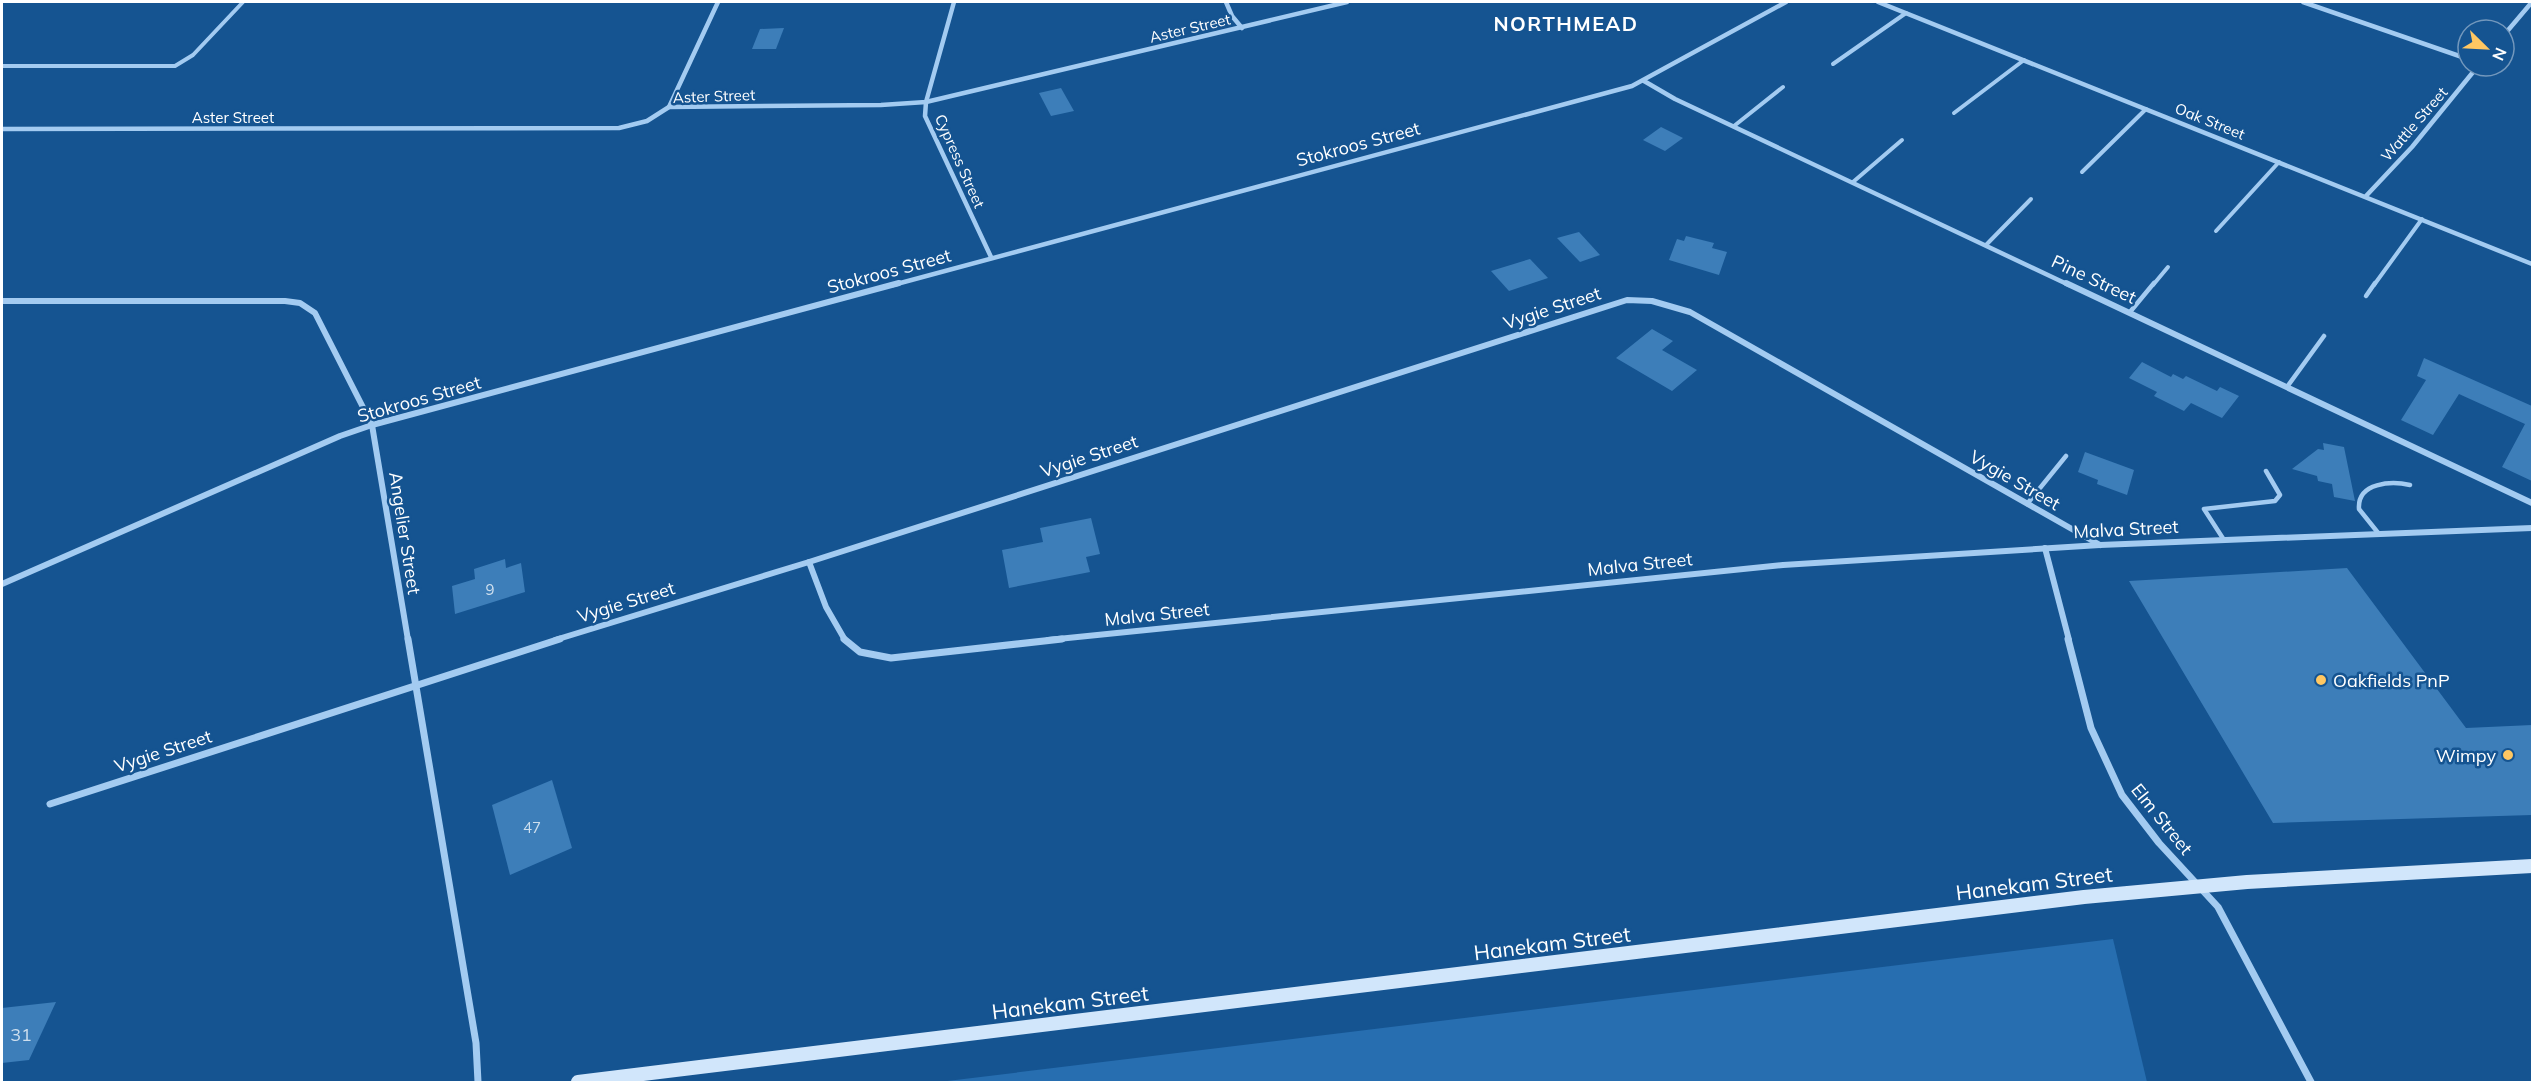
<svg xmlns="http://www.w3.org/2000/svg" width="2534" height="1084" font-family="Mulish,sans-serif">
  <rect width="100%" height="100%" fill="#155491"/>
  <path fill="#276eb0" d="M 2113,939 L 2147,1082 L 939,1082 Z"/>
  <g fill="#3d7eb9">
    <path d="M 784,28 L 776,49 L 752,49 L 760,29 Z"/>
    <path d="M 1061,88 L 1074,111 L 1051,116 L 1039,93 Z"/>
    <path d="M 1661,127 L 1683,138 L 1665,151 L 1643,140 Z"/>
    <path d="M 1579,232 L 1600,255 L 1580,262 L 1557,238 Z"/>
    <path d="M 1686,236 L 1714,243 L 1712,248 L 1727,252 L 1719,275 L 1669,260 L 1677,239 L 1684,241 Z"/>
    <path d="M 1530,259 L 1548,278 L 1509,291 L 1491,271 Z"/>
    <path d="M 1652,329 L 1673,341 L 1662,350 L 1697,370 L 1672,391 L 1616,358 Z"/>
    <path d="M 2424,358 L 2532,406 L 2532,481 L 2502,467 L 2525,424 L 2459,394 L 2433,435 L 2401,420 L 2426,380 L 2417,376 Z"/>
    <path d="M 2142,362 L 2171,377 L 2173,374 L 2183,379 L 2186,376 L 2217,391 L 2220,387 L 2239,396 L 2222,418 L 2191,403 L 2184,411 L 2154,396 L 2157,392 L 2129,378 Z"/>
    <path d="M 2323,443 L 2344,447 L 2355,501 L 2334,497 L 2332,484 L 2318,481 L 2317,476 L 2292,469 L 2318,449 L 2324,450 Z"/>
    <path d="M 2085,452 L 2134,470 L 2127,495 L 2097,484 L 2098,480 L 2078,472 Z"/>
    <path d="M 1091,518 L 1100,554 L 1086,557 L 1090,572 L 1009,588 L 1002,550 L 1043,542 L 1040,528 Z"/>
    <path d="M 505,559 L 506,568 L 521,563 L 525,592 L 455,614 L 452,586 L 475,579 L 474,569 Z"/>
    <path d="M 2347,568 L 2466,728 L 2532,725 L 2532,815 L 2273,823 L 2129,581 Z"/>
    <path d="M 552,780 L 572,848 L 510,875 L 492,805 Z"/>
    <path d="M 56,1002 L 29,1060 L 2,1063 L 2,1008 Z"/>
  </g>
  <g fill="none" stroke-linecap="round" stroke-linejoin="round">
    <g stroke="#a3cbf1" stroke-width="4">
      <path d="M 1833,64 L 1906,13"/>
      <path d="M 2,66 L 175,66 L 193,55 L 243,2"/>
      <path d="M 1954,113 L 2024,60"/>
      <path d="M 1734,126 L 1783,87"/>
      <path d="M 2082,172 L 2146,109"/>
      <path d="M 1853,182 L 1902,140"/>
      <path d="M 2216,231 L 2279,162"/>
      <path d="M 1986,245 L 2031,199"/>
      <path d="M 2153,285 L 2168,267"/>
      <path d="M 2374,285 L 2422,219"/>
    </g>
    <g stroke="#a3cbf1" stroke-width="4.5">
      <path d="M 2366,296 L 2375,283"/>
      <path d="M 2130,312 L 2154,283"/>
      <path d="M 2287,387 L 2324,336"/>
      <path d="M 2027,504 L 2066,456"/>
      <path d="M 2379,534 L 2359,509 C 2357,482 2392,481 2410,485"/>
      <path d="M 2224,540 L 2204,509 L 2275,501 L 2280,495 L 2266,471"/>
    </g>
    <g stroke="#a3cbf1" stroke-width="4.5">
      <path d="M 954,2 L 926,102 L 925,116 L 991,257"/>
      <path d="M 1226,2 L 1232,16 L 1242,28"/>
      <path d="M 1878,2 L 2532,264"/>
      <path d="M 2303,2 L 2468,59"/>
      <path d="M 2504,35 L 2532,2"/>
      <path d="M 1644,81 L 1675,99 L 2069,285"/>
      <path d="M 669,107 L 718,2"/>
      <path d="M 2,129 L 619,128 L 647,121 L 669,107 L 881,105 L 926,102 L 1347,2"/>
      <path d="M 2366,196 L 2412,147 L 2478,66"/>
      <path d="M 893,285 L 1632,86 L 1786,2"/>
    </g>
    <g stroke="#a3cbf1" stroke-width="6">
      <path d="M 2066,283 L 2532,503"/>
      <path d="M 2,301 L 285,301 L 300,303 L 315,313 L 372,425 L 408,640"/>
      <path d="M 2045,548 L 2069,640"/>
      <path d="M 809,562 L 826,607 L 845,640"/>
      <path d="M 2,584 L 340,436 L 372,425 L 899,283"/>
      <path d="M 555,640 L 809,562 L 1627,300 L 1652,301 L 1690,312 L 2100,545"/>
      <path d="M 1048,640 L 1783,565 L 2100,545 L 2532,528"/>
    </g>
    <g stroke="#a3cbf1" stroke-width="7">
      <path d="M 408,639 L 476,1043 L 478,1082"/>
      <path d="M 844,639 L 860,652 L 891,658 L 1062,639"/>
      <path d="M 2068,639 L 2091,728 L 2122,795 L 2159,843 L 2218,907 L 2311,1082"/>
      <path d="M 50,804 L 560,639"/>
    </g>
    <path stroke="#d1e6fb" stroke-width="14" d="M 578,1082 L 2084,897 L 2247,882 L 2532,866"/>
  </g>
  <g fill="#ffc762" stroke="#155491" stroke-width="2">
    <circle cx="2321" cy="680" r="6"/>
    <circle cx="2508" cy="755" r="6"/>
  </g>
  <g text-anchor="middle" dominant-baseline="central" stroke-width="5" stroke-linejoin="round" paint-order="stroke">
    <g font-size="15" fill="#fff" stroke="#155491">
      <text transform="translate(1190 28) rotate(-13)">Aster Street</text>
      <text transform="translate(714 96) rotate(-2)">Aster Street</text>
      <text x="233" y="117">Aster Street</text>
      <text transform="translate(2210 121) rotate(22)">Oak Street</text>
      <text transform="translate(2414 124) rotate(-49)">Wattle Street</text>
      <text transform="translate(960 161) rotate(66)">Cypress Street</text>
    </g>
    <g font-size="15" fill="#cedfee">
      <text x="490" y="589">9</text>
      <text x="532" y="827">47</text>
    </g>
    <g font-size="18" fill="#fff" stroke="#155491">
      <text transform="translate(1358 144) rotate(-15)">Stokroos Street</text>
      <text transform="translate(889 271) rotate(-15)">Stokroos Street</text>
      <text transform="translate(2094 279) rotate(25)">Pine Street</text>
      <text transform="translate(1552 308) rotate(-18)">Vygie Street</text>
      <text transform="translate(419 399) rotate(-16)">Stokroos Street</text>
      <text transform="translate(1089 456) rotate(-18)">Vygie Street</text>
      <text transform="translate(2015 480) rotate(30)">Vygie Street</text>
      <text transform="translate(2126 529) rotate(-3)">Malva Street</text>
      <text transform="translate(405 533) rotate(81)">Angelier Street</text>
      <text transform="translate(1640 564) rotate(-6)">Malva Street</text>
      <text transform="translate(626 602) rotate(-17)">Vygie Street</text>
      <text transform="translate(1157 614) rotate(-6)">Malva Street</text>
      <text transform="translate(163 751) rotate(-18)">Vygie Street</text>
      <text transform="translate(2162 819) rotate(51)">Elm Street</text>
    </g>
    <g font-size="18" fill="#fff" stroke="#155491" text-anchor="start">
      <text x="2333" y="680">Oakfields PnP</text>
      <text x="2496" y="755" text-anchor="end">Wimpy</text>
    </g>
    <g font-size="18" fill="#cedfee">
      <text x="21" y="1034">31</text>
    </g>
    <g font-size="20" font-weight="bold" letter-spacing="1.5" fill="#fff" stroke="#155491">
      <text x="1566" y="23">NORTHMEAD</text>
    </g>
    <g font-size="21" fill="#fff" stroke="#155491">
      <text transform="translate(2034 883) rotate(-7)">Hanekam Street</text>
      <text transform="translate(1552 943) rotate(-7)">Hanekam Street</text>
      <text transform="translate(1070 1002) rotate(-7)">Hanekam Street</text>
    </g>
  </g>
  <rect width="2534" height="1084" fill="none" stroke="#ffffff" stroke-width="6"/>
  <g transform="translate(2486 48) rotate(114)"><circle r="28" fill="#155491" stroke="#7398bd" stroke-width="1.5"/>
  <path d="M0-4.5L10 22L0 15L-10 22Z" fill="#ffc762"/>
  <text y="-9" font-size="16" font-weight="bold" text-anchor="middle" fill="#ffffff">N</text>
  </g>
</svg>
